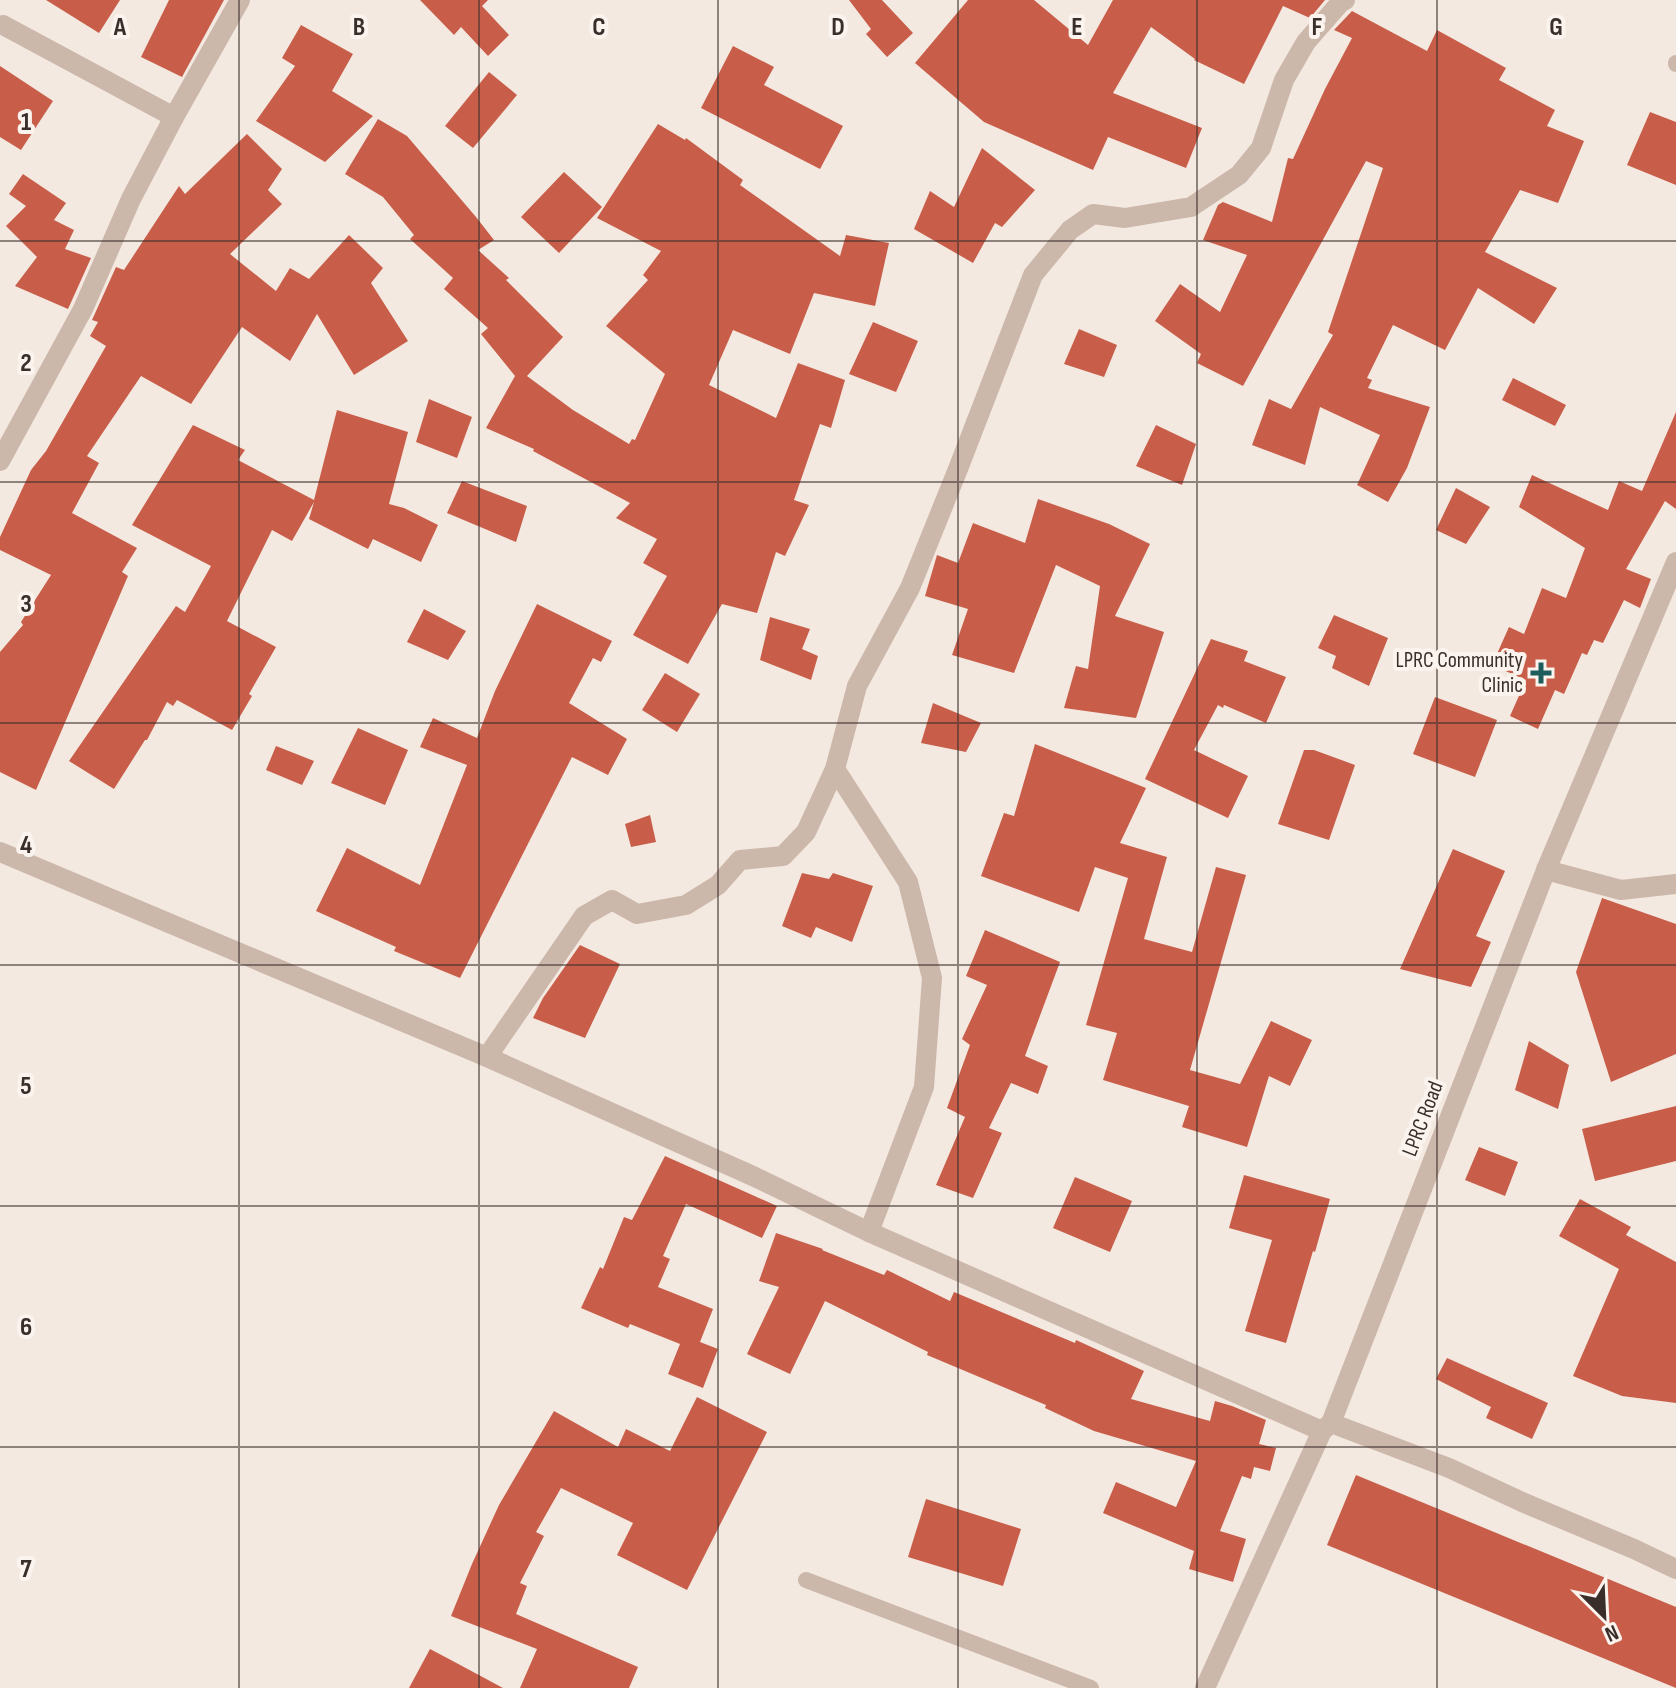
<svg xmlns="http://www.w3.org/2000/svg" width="1676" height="1688" font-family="'Sofia Sans Condensed',sans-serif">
  <rect width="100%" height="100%" fill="#f4e9e0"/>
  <g fill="#c85e49">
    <path d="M 46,0 L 120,0 L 99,33 Z"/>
    <path d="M 169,0 L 224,0 L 182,77 L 141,57 Z"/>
    <path d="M 420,0 L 488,0 L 482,6 L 509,35 L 488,56 L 461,27 L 454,35 Z"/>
    <path d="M 849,0 L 882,0 L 913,33 L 887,57 L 866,34 L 871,29 Z"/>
    <path d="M 968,0 L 1034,0 L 1088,45 L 1113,0 L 1325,0 L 1310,18 L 1283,6 L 1244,84 L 1194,60 L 1195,59 L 1151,27 L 1113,93 L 1202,128 L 1186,168 L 1108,137 L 1093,170 L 984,122 L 915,63 Z"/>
    <path d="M 1352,11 L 1427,51 L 1437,30 L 1506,68 L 1499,80 L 1555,110 L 1547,126 L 1584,141 L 1558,203 L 1520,190 L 1485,252 L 1557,288 L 1534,324 L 1478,288 L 1445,350 L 1393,325 L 1367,378 L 1372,380 L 1368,388 L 1430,407 L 1407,468 L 1388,502 L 1357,485 L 1380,435 L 1320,407 L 1305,465 L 1252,445 L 1269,399 L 1291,409 L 1333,335 L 1328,332 L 1383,168 L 1366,161 L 1243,386 L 1197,363 L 1201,354 L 1155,321 L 1180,284 L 1220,312 L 1247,255 L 1203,240 L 1218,205 L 1223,202 L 1272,222 L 1288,158 L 1293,159 L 1325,89 L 1352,38 L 1334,30 Z"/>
    <path d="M 301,25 L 353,54 L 332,91 L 373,116 L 325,162 L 256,121 L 295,66 L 282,58 Z"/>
    <path d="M 733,46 L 774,67 L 764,85 L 843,126 L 820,169 L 701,108 Z"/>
    <path d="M 0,66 L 53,101 L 21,150 L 0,137 Z"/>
    <path d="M 489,72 L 517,95 L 473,148 L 445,126 Z"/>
    <path d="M 1650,112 L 1676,122 L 1676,185 L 1627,165 Z"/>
    <path d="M 378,119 L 407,136 L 476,217 L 494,240 L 478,250 L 509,278 L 506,280 L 563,337 L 527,376 L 573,410 L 629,444 L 632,439 L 635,440 L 665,374 L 606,326 L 648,280 L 643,275 L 661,251 L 597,218 L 658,124 L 685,140 L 686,138 L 743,180 L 740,185 L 840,256 L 846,235 L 889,243 L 875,306 L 814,293 L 790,354 L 733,330 L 709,385 L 776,418 L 798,363 L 845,380 L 831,428 L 820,424 L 794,500 L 809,505 L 785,556 L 776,552 L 757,613 L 722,604 L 688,664 L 633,635 L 667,576 L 643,563 L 657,539 L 616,518 L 630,503 L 533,451 L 534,449 L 486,428 L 515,376 L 481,334 L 488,328 L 444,289 L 453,278 L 410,239 L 414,235 L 383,197 L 345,174 Z"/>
    <path d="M 247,134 L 282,169 L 268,190 L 282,204 L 230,254 L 276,291 L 290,268 L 309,279 L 349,235 L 383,268 L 371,283 L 408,341 L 354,375 L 317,314 L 290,361 L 242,327 L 191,404 L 141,376 L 87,456 L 99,463 L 72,513 L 137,548 L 122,572 L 128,576 L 36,790 L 0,772 L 0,652 L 23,625 L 21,622 L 51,575 L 0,550 L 0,537 L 31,470 L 46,451 L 106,346 L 90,336 L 98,322 L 92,320 L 116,267 L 124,270 L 179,186 L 185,194 Z"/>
    <path d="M 982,148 L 1035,190 L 1002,227 L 995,223 L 973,263 L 914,229 L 930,191 L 954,207 Z"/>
    <path d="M 564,172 L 602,207 L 559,253 L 521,217 Z"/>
    <path d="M 23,174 L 66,203 L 54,220 L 74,230 L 65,249 L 91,258 L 68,309 L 15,286 L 37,257 L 6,226 L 26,206 L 9,194 Z"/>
    <path d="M 873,322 L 918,341 L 896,392 L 849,374 Z"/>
    <path d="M 1079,329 L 1117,345 L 1104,377 L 1064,364 Z"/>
    <path d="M 1513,378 L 1566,405 L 1555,426 L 1502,400 Z"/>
    <path d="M 429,399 L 472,417 L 457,458 L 416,442 Z"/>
    <path d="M 337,410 L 408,432 L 389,504 L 404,508 L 438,525 L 421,562 L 373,539 L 368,549 L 309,519 L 314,502 L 292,541 L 272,530 L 227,621 L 276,647 L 249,694 L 252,696 L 232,730 L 177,700 L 173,706 L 167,702 L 147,740 L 145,740 L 114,789 L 69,761 L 176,606 L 185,612 L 211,566 L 132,525 L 193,425 L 245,450 L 238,460 L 314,500 Z"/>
    <path d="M 1676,412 L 1676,509 L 1665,501 L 1626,569 L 1651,579 L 1640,608 L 1624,600 L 1603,643 L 1594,640 L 1587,655 L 1582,653 L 1564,694 L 1555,690 L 1538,729 L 1510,716 L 1526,680 L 1492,665 L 1509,627 L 1524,634 L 1542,588 L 1566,598 L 1585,548 L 1519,507 L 1532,475 L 1608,510 L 1619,481 L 1642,491 Z"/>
    <path d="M 1156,425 L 1196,444 L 1182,485 L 1136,466 Z"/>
    <path d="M 462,481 L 527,506 L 516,542 L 447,513 Z"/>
    <path d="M 1456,488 L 1490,507 L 1466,544 L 1436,530 Z"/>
    <path d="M 1038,499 L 1109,524 L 1150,544 L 1115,616 L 1164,632 L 1136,718 L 1064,708 L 1076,666 L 1088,669 L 1100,586 L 1056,565 L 1014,673 L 952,655 L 968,609 L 925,596 L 937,555 L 958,563 L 973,523 L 1025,543 Z"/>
    <path d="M 537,604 L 612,641 L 601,662 L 593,658 L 569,703 L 627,739 L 608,775 L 572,757 L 460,978 L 394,951 L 396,947 L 316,911 L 347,848 L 420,885 L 467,765 L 420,747 L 433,718 L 477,738 L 495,691 Z"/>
    <path d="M 424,609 L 466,631 L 448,660 L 407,642 Z"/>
    <path d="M 1334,615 L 1388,638 L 1369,686 L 1332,668 L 1336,656 L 1318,648 Z"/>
    <path d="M 770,617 L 810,629 L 802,649 L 818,656 L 811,680 L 760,660 Z"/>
    <path d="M 1211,639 L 1248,651 L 1244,661 L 1286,677 L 1266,723 L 1224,705 L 1223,708 L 1218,705 L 1194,750 L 1248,776 L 1228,818 L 1145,779 Z"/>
    <path d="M 665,673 L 700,694 L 677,732 L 642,710 Z"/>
    <path d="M 1435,697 L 1497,720 L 1475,777 L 1413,754 Z"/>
    <path d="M 933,703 L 981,723 L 966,752 L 921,743 Z"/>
    <path d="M 358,728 L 408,750 L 385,805 L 331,783 Z"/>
    <path d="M 1035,744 L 1146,788 L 1120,843 L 1167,857 L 1144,939 L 1192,952 L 1216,867 L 1246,875 L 1190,1070 L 1240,1084 L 1271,1021 L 1312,1040 L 1290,1086 L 1269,1076 L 1247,1147 L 1182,1127 L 1189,1106 L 1103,1080 L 1117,1033 L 1086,1025 L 1128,878 L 1095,867 L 1079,912 L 981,876 L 1004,813 L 1014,816 Z"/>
    <path d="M 276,746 L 314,761 L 302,785 L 266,770 Z"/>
    <path d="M 1304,750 L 1314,750 L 1355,765 L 1329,840 L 1278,824 Z"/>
    <path d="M 650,815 L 656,842 L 631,847 L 625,824 Z"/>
    <path d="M 1453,849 L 1505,871 L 1476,936 L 1491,942 L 1471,987 L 1400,969 Z"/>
    <path d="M 802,873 L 829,879 L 833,873 L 873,886 L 852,942 L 816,927 L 811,938 L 782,926 Z"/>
    <path d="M 1602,898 L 1676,924 L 1676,1054 L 1611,1082 L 1576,972 Z"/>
    <path d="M 985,930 L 1060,962 L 1025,1056 L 1048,1066 L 1038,1094 L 1011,1083 L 989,1128 L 1002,1133 L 973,1198 L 936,1185 L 965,1117 L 947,1108 L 970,1045 L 962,1039 L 987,985 L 966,976 Z"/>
    <path d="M 580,945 L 620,964 L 585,1038 L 533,1018 L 543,998 Z"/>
    <path d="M 1529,1041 L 1569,1065 L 1558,1109 L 1515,1090 Z"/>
    <path d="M 1676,1106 L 1676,1161 L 1595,1181 L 1582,1129 Z"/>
    <path d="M 1479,1147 L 1518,1162 L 1505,1196 L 1465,1180 Z"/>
    <path d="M 665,1156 L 777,1206 L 762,1238 L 686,1204 L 663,1256 L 670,1259 L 658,1287 L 713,1309 L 700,1342 L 718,1349 L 703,1388 L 668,1374 L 680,1344 L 630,1324 L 628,1328 L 581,1308 L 600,1267 L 603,1269 L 624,1217 L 632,1220 Z"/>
    <path d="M 1244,1175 L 1330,1199 L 1315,1252 L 1313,1251 L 1286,1343 L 1245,1331 L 1272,1240 L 1229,1228 Z"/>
    <path d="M 1075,1177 L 1132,1201 L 1110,1252 L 1053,1228 Z"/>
    <path d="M 1580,1199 L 1631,1227 L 1626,1235 L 1676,1262 L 1676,1403 L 1622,1396 L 1573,1376 L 1619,1269 L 1559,1236 Z"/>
    <path d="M 776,1233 L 823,1249 L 822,1250 L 884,1275 L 887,1270 L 950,1301 L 954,1292 L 1075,1343 L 1076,1340 L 1144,1371 L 1131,1399 L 1210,1421 L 1215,1401 L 1232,1406 L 1266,1420 L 1259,1444 L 1276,1448 L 1270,1471 L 1254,1467 L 1251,1479 L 1242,1476 L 1220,1531 L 1246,1539 L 1233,1582 L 1189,1569 L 1194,1551 L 1103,1513 L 1116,1482 L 1176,1507 L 1196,1461 L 1094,1431 L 1045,1408 L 1046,1405 L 927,1355 L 928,1352 L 825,1301 L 790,1374 L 747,1354 L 779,1287 L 759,1281 Z"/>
    <path d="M 1447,1358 L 1548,1403 L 1532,1439 L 1486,1418 L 1491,1407 L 1436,1379 Z"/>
    <path d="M 697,1397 L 767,1432 L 687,1590 L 617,1555 L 633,1523 L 561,1488 L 536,1532 L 544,1536 L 520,1583 L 527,1586 L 516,1614 L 638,1667 L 629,1688 L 520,1688 L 537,1649 L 451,1616 L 472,1564 L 499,1505 L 554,1411 L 618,1447 L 626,1429 L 670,1451 Z"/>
    <path d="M 1356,1475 L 1676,1607 L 1676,1688 L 1327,1545 Z"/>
    <path d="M 926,1499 L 1021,1529 L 1003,1586 L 908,1557 Z"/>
    <path d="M 430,1649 L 449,1659 L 503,1688 L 409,1688 Z"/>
  </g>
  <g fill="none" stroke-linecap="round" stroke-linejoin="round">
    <g stroke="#ccb7ab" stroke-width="16">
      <path d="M 1676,64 L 1676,63"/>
      <path d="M 806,1580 L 1091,1688"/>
    </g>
    <g stroke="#ccb7ab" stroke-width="20">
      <path d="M 3,25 L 174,117"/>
      <path d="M 0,461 L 83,309 L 131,199 L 174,117 L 240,0"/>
      <path d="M 835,769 L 908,882 L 932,978 L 924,1087 L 869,1232"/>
      <path d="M 0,852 L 487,1057 L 755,1177 L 869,1232 L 1322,1431"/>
      <path d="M 1546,870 L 1621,890 L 1676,884"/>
      <path d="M 487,1057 L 584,916 L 612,900 L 637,914 L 686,905 L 718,885 L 740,860 L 783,856 L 806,832 L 835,769 L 857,686 L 910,588 L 958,469 L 1033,275 L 1070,230 L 1093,214 L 1125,218 L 1191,207 L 1239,175 L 1261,148 L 1284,80 L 1306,42 L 1341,2 L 1345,0"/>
      <path d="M 1331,1423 L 1449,1468 L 1522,1502 L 1634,1549 L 1676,1569"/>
      <path d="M 1205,1688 L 1322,1431 L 1331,1423 L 1546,870 L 1676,562"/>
    </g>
  </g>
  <path fill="none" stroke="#3a2e2a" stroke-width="2" stroke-opacity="0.55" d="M 239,0 L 239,1688M 479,0 L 479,1688M 718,0 L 718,1688M 958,0 L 958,1688M 1197,0 L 1197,1688M 1437,0 L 1437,1688M 0,241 L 1676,241M 0,482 L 1676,482M 0,723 L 1676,723M 0,965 L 1676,965M 0,1206 L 1676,1206M 0,1447 L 1676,1447"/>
  <path fill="#1e5d5c" stroke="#fbf3ed" stroke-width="3" d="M1537 661h8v8h8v8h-8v8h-8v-8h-8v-8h8z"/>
  <g text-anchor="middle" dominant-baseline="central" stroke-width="8" stroke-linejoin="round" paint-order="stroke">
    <g font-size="22" fill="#3a2e2a" stroke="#fbf3ed" text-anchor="end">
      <text x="1523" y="660">LPRC Community<tspan x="1523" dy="25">Clinic</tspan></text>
    </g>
    <g font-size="22" fill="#3a2e2a" stroke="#fbf3ed">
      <text transform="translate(1423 1119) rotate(-69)">LPRC Road</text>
    </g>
  </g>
  <g font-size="26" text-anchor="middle" font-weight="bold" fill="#3a2e2a" stroke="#fbf3ed" stroke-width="8" stroke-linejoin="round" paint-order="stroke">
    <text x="120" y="35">A</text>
    <text x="359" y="35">B</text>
    <text x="599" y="35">C</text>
    <text x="838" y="35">D</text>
    <text x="1077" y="35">E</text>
    <text x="1317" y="35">F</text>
    <text x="1556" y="35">G</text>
    <text x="26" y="130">1</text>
    <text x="26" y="371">2</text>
    <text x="26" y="612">3</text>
    <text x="26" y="853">4</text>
    <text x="26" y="1094">5</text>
    <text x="26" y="1335">6</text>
    <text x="26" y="1577">7</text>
  </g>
  <g transform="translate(1604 1616) rotate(156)" stroke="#fbf3ed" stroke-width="6" paint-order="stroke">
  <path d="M0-6L14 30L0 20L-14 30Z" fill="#3a2e2a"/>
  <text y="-12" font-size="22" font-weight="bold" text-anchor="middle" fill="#3a2e2a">N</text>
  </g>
</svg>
